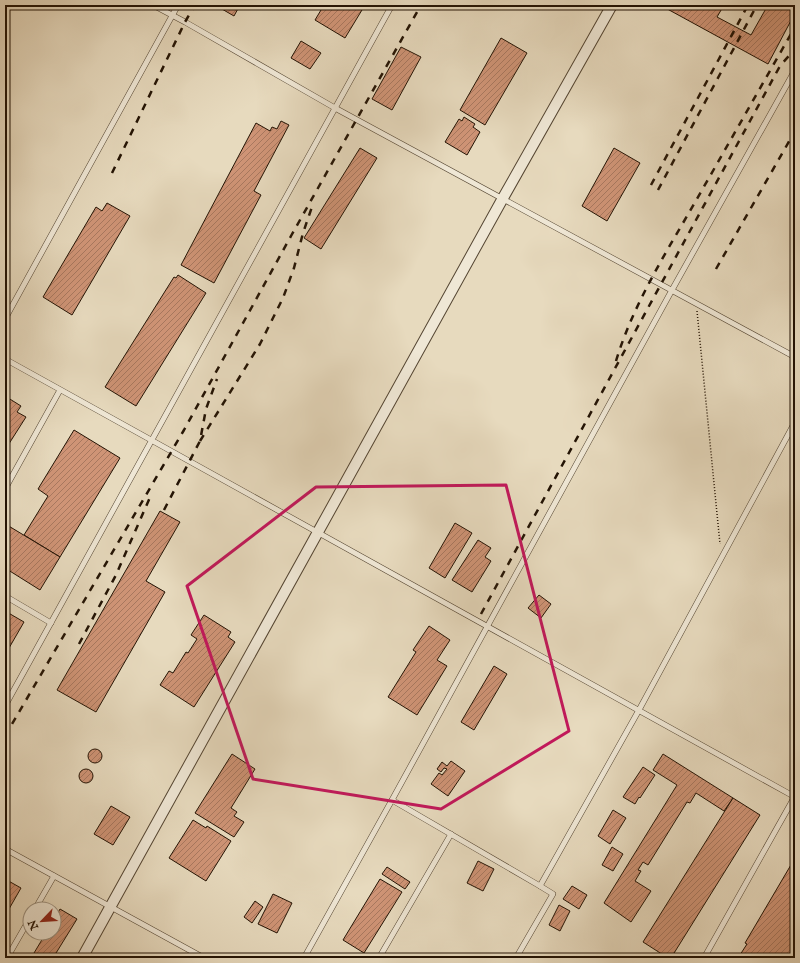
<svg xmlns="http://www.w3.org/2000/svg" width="800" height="963" font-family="'IM FELL English',serif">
  <defs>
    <pattern id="building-hatch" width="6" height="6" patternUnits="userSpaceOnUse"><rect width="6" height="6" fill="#cf9476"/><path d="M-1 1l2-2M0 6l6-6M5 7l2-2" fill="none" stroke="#a8785f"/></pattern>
  </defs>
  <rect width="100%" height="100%" fill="#e7dabe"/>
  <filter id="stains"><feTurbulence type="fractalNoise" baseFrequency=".005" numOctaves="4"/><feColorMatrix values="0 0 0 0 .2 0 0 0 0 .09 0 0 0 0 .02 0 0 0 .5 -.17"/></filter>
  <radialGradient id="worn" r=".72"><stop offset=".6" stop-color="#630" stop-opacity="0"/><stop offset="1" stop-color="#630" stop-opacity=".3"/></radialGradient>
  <g fill="url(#building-hatch)" stroke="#231304">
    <path d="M 215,5 L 240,5 L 234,16 Z"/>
    <path d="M 324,5 L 365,5 L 345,38 L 315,20 Z"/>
    <path d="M 660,5 L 724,5 L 717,17 L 751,35 L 768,5 L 795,5 L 795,13 L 768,64 Z"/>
    <path d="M 501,38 L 527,53 L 485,125 L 460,110 Z"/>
    <path d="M 301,41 L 321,53 L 310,69 L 291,58 Z"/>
    <path d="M 401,47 L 421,57 L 392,110 L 372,99 Z"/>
    <path d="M 464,117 L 475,124 L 473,127 L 480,132 L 467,155 L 445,142 L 459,119 L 462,121 Z"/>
    <path d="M 281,121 L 289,125 L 254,191 L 261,195 L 214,283 L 181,265 L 256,123 L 270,131 L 272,127 L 277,129 Z"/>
    <path d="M 360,148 L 377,158 L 321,249 L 304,238 Z"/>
    <path d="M 614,148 L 640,163 L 607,221 L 582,206 Z"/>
    <path d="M 107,203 L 130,216 L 72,315 L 43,297 L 96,207 L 102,211 Z"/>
    <path d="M 178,275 L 206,293 L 136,406 L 105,387 L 174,277 L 176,278 Z"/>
    <path d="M 5,396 L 21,406 L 17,412 L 26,417 L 5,450 Z"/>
    <path d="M 74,430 L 120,458 L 60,557 L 24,535 L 48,496 L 38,489 Z"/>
    <path d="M 160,511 L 180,522 L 146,581 L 165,592 L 96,712 L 57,690 Z"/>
    <path d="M 455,523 L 472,533 L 445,578 L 429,568 Z"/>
    <path d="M 7,525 L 60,557 L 40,590 L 5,568 L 5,529 Z"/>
    <path d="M 478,540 L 491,548 L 485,557 L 491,561 L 472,592 L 452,580 Z"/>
    <path d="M 539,595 L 551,604 L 541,618 L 528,608 Z"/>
    <path d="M 5,611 L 24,622 L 5,655 Z"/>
    <path d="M 204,615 L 231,632 L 228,637 L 235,642 L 194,707 L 160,685 L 169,671 L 173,673 L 186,652 L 188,653 L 197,639 L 191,635 Z"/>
    <path d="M 429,626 L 450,640 L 437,660 L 447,666 L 417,715 L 388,697 L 416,652 L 413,650 Z"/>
    <path d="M 494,666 L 507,674 L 474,730 L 461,722 Z"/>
    <circle cx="95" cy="756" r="7"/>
    <path d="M 232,754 L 255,769 L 231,808 L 237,812 L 234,816 L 244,822 L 234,837 L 195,813 Z"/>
    <path d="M 663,754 L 733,798 L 724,811 L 696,793 L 690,803 L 687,802 L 648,865 L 643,862 L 638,870 L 641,871 L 635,881 L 651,891 L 631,922 L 604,903 L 677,785 L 653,770 Z"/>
    <path d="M 451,761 L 465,771 L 448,796 L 431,784 L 439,773 L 442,775 L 447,769 L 444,768 L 441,772 L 437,769 L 442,762 L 447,766 Z"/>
    <path d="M 643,767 L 655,775 L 640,798 L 639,797 L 635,804 L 623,797 Z"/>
    <circle cx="86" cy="776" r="7"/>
    <path d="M 733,798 L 760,815 L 671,958 L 668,958 L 643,942 Z"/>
    <path d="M 111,806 L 130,817 L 113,845 L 94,834 Z"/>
    <path d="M 613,810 L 626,818 L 610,844 L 598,836 Z"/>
    <path d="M 193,820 L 206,828 L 207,826 L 231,841 L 206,881 L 169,858 Z"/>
    <path d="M 612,847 L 623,854 L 613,871 L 602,865 Z"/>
    <path d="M 795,858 L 795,946 L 788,958 L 738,958 L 747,944 L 745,943 Z"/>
    <path d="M 478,861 L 494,869 L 483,891 L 467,883 Z"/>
    <path d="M 387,867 L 410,882 L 405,889 L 382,874 Z"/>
    <path d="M 5,879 L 21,888 L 5,916 Z"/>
    <path d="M 380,879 L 402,892 L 364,953 L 343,940 Z"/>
    <path d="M 572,886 L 587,895 L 579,909 L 563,899 Z"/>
    <path d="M 273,894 L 292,903 L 277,933 L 258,924 Z"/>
    <path d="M 255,901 L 263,907 L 252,923 L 244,917 Z"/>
    <path d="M 559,905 L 570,911 L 560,931 L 549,925 Z"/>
    <path d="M 60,909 L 77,919 L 53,958 L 31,958 L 46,933 L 54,933 L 54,920 Z"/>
  </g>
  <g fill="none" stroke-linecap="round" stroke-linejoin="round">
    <g stroke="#544532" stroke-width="6">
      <g id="service">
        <path d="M 153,5 L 185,22 L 335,108 L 795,357"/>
        <path d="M 5,319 L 178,5"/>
        <path d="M 5,359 L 795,797"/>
        <path d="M 5,489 L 60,390"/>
        <path d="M 5,596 L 51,623"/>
        <path d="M 5,706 L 392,5"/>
        <path d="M 392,800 L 540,886 L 639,710 L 795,422"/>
        <path d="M 5,849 L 204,958"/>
        <path d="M 35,909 L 54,876"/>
        <path d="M 7,958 L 30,918"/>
        <path d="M 304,958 L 392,800 L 672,290 L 795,70"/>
        <path d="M 379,958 L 451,834"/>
        <path d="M 516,958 L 553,894 L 540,886"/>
        <path d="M 704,958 L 795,796"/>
      </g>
    </g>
    <g stroke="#544532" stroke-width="12">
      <path id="minor" d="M 82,958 L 503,198 L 612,5"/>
    </g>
    <path stroke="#231304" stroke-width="1.5" stroke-dasharray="1 2" stroke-linecap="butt" d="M 697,311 L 720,544"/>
    <use href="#service" stroke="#efe7d5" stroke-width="5"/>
    <use href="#minor" stroke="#efe7d5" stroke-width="10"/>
    <g stroke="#231304" stroke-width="2.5" stroke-dasharray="7 7" stroke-linecap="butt">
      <path d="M 112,173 L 185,22 L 195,5"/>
      <path d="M 651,185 L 748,5"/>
      <path d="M 658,190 L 757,5"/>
      <path d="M 716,269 L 795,131"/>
      <path d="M 616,361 C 632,308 662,259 690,211 C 725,150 760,88 795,27"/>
      <path d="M 200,441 L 260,344 L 283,298 L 294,268 L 303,233 L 313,204"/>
      <path d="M 164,510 L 200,441 L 206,409 L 217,379"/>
      <path d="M 481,614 L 780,66 L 795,49"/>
      <path d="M 79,644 L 116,575 L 151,495"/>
      <path d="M 5,736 L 184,430 L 291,236 L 421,5"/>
    </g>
  </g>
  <path fill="none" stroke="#c2185b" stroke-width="3" stroke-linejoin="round" d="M 506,485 L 569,731 L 441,809 L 253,779 L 187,586 L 316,487 Z"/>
  <rect width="800" height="963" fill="none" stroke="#e7dabe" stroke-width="20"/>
  <rect x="6" y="6" width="788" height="951" fill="none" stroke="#231304" stroke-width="2"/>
  <rect x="10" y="10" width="780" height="943" fill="none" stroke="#231304"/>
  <g transform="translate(42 921) rotate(245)"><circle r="19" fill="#efe7d5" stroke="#9d9281"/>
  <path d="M0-3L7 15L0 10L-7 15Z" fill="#8f2418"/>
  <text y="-6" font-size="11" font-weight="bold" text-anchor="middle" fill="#231304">N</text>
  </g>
  <rect width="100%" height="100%" filter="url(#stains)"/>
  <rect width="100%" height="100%" fill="url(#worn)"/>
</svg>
